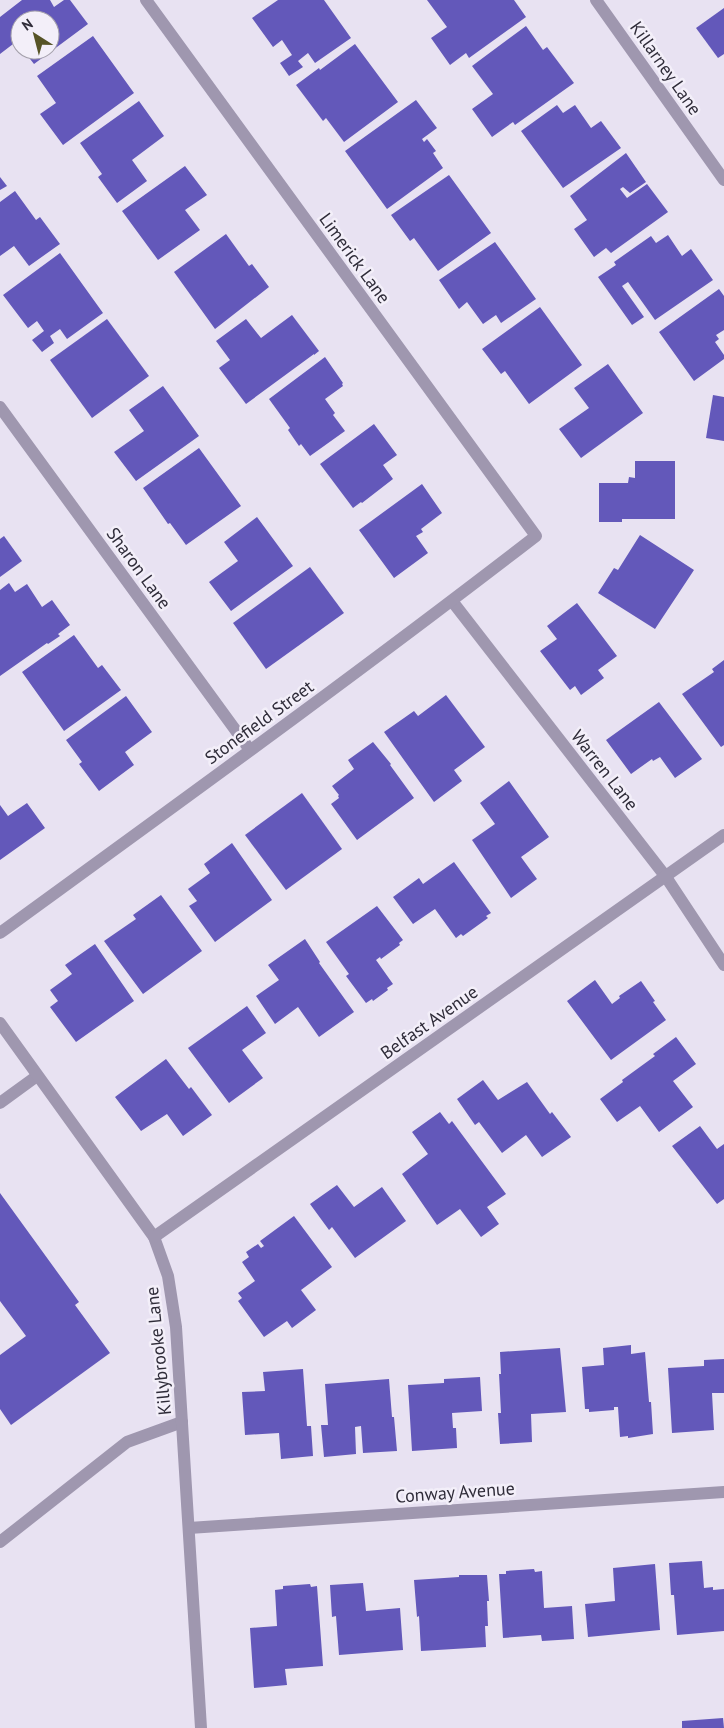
<svg xmlns="http://www.w3.org/2000/svg" width="724" height="1728" font-family="'PT Sans',sans-serif">
  <rect width="100%" height="100%" fill="#e8e2f2"/>
  <g fill="#6358ba">
    <path d="M 22,0 L 50,0 L 54,7 L 64,0 L 70,0 L 88,24 L 34,64 L 23,50 L 50,50 L 50,20 L 20,20 L 20,45 L 17,41 L 0,54 L 0,17 Z"/>
    <path d="M 278,0 L 324,0 L 351,38 L 315,63 L 308,53 L 298,61 L 303,67 L 289,76 L 280,63 L 292,55 L 282,40 L 273,47 L 252,18 Z"/>
    <path d="M 427,0 L 514,0 L 526,17 L 469,58 L 466,53 L 450,65 L 431,38 L 447,27 Z"/>
    <path d="M 724,8 L 724,54 L 718,58 L 696,28 Z"/>
    <path d="M 526,26 L 543,50 L 547,47 L 574,83 L 515,125 L 513,122 L 492,137 L 472,109 L 493,94 L 472,66 Z"/>
    <path d="M 93,36 L 134,93 L 63,145 L 40,114 L 56,103 L 37,76 Z"/>
    <path d="M 355,44 L 398,102 L 344,142 L 326,118 L 323,121 L 296,85 L 319,68 L 320,70 Z"/>
    <path d="M 416,100 L 437,128 L 422,139 L 424,142 L 427,139 L 436,151 L 433,153 L 443,168 L 387,209 L 345,151 Z"/>
    <path d="M 139,101 L 164,136 L 132,160 L 147,181 L 117,203 L 98,177 L 102,174 L 80,143 Z"/>
    <path d="M 557,105 L 563,113 L 575,105 L 591,128 L 601,121 L 621,148 L 563,188 L 521,131 Z"/>
    <path d="M 626,153 L 646,182 L 630,193 L 623,187 L 620,189 L 627,198 L 647,184 L 668,212 L 611,253 L 606,248 L 594,257 L 574,229 L 587,220 L 570,196 Z"/>
    <path d="M 185,166 L 207,195 L 185,210 L 200,230 L 158,260 L 122,211 Z"/>
    <path d="M 449,175 L 491,233 L 438,271 L 414,238 L 410,241 L 391,215 Z"/>
    <path d="M 0,177 L 7,186 L 0,190 Z"/>
    <path d="M 15,191 L 36,220 L 40,217 L 60,244 L 29,266 L 14,246 L 0,256 L 0,202 Z"/>
    <path d="M 226,234 L 249,266 L 252,264 L 269,287 L 215,329 L 174,272 Z"/>
    <path d="M 668,235 L 682,256 L 691,249 L 713,280 L 655,320 L 628,282 L 622,286 L 644,317 L 632,325 L 598,277 L 616,265 L 614,262 L 651,236 L 656,243 Z"/>
    <path d="M 495,242 L 536,299 L 501,323 L 496,315 L 483,324 L 467,302 L 459,309 L 439,280 Z"/>
    <path d="M 60,253 L 103,313 L 67,339 L 60,329 L 50,336 L 54,343 L 42,352 L 32,340 L 44,331 L 37,321 L 28,328 L 3,295 Z"/>
    <path d="M 719,289 L 724,296 L 724,330 L 716,335 L 719,339 L 715,342 L 724,355 L 724,359 L 694,381 L 659,332 Z"/>
    <path d="M 540,307 L 582,365 L 529,404 L 505,371 L 501,374 L 482,349 Z"/>
    <path d="M 292,315 L 319,351 L 314,355 L 314,354 L 246,404 L 219,368 L 230,360 L 216,341 L 246,319 L 261,338 Z"/>
    <path d="M 107,319 L 149,376 L 92,418 L 50,360 Z"/>
    <path d="M 325,357 L 343,383 L 342,384 L 343,386 L 325,399 L 335,413 L 333,415 L 345,431 L 310,456 L 301,444 L 299,446 L 288,430 L 290,428 L 269,399 Z"/>
    <path d="M 608,364 L 643,413 L 581,458 L 559,429 L 589,408 L 574,388 Z"/>
    <path d="M 163,386 L 199,436 L 136,481 L 114,452 L 144,431 L 129,410 Z"/>
    <path d="M 713,395 L 724,397 L 724,441 L 706,438 Z"/>
    <path d="M 374,424 L 397,455 L 383,465 L 393,479 L 362,503 L 361,502 L 353,508 L 320,464 Z"/>
    <path d="M 199,448 L 241,506 L 186,545 L 170,523 L 168,524 L 143,488 Z"/>
    <path d="M 635,461 L 675,461 L 675,519 L 622,519 L 622,522 L 599,522 L 599,483 L 628,483 L 629,477 L 635,478 Z"/>
    <path d="M 422,484 L 442,513 L 421,529 L 423,532 L 416,536 L 428,553 L 394,578 L 359,530 Z"/>
    <path d="M 257,517 L 293,566 L 231,611 L 209,582 L 238,561 L 224,542 Z"/>
    <path d="M 640,535 L 694,570 L 655,629 L 598,593 L 614,568 L 618,570 Z"/>
    <path d="M 4,536 L 22,561 L 0,577 L 0,539 Z"/>
    <path d="M 310,567 L 344,613 L 266,669 L 233,623 Z"/>
    <path d="M 9,583 L 15,592 L 27,584 L 42,607 L 52,600 L 70,625 L 58,634 L 60,636 L 48,644 L 47,643 L 0,676 L 0,590 Z"/>
    <path d="M 577,603 L 617,656 L 598,670 L 604,678 L 581,695 L 575,686 L 570,690 L 540,651 L 557,639 L 547,626 Z"/>
    <path d="M 74,635 L 98,668 L 102,665 L 121,690 L 64,731 L 22,672 Z"/>
    <path d="M 724,660 L 724,745 L 721,747 L 682,694 L 714,672 L 712,669 Z"/>
    <path d="M 446,695 L 485,747 L 454,770 L 462,781 L 434,802 L 384,732 L 414,711 L 418,716 Z"/>
    <path d="M 126,696 L 152,732 L 125,752 L 134,765 L 99,791 L 79,764 L 82,762 L 66,740 Z"/>
    <path d="M 659,702 L 702,759 L 675,778 L 660,757 L 653,761 L 652,759 L 631,774 L 606,740 Z"/>
    <path d="M 373,742 L 391,764 L 390,765 L 414,798 L 357,840 L 331,804 L 339,798 L 338,796 L 339,795 L 332,786 L 354,769 L 348,760 Z"/>
    <path d="M 509,781 L 549,837 L 521,857 L 537,879 L 511,898 L 472,840 L 495,824 L 480,803 Z"/>
    <path d="M 302,793 L 342,849 L 286,890 L 245,835 Z"/>
    <path d="M 27,803 L 45,828 L 0,860 L 0,805 L 8,816 Z"/>
    <path d="M 232,843 L 272,900 L 215,942 L 189,906 L 197,901 L 188,889 L 210,873 L 204,864 Z"/>
    <path d="M 454,862 L 491,913 L 486,916 L 488,918 L 463,936 L 461,934 L 456,938 L 435,909 L 413,924 L 393,897 L 419,878 L 423,884 Z"/>
    <path d="M 161,895 L 202,951 L 143,994 L 104,941 L 136,919 L 133,915 Z"/>
    <path d="M 377,906 L 403,940 L 399,943 L 400,945 L 381,959 L 380,957 L 376,960 L 393,984 L 387,988 L 388,990 L 373,1001 L 372,999 L 366,1003 L 346,976 L 349,974 L 326,942 Z"/>
    <path d="M 305,939 L 320,962 L 319,963 L 354,1012 L 319,1037 L 298,1007 L 275,1024 L 256,996 L 279,980 L 268,965 Z"/>
    <path d="M 95,944 L 134,1001 L 76,1042 L 50,1007 L 58,1001 L 50,990 L 72,974 L 65,965 Z"/>
    <path d="M 595,980 L 612,1004 L 620,998 L 619,996 L 641,981 L 655,1001 L 653,1002 L 666,1020 L 611,1060 L 567,1001 Z"/>
    <path d="M 247,1006 L 266,1033 L 242,1050 L 263,1078 L 229,1103 L 188,1048 Z"/>
    <path d="M 676,1037 L 696,1064 L 673,1081 L 693,1107 L 659,1132 L 640,1106 L 617,1122 L 600,1099 L 623,1082 L 622,1080 L 655,1056 L 653,1054 Z"/>
    <path d="M 166,1059 L 189,1089 L 191,1087 L 212,1115 L 183,1136 L 167,1114 L 141,1131 L 115,1097 Z"/>
    <path d="M 483,1080 L 498,1100 L 527,1082 L 550,1114 L 552,1112 L 571,1137 L 542,1157 L 526,1135 L 502,1153 L 479,1122 L 475,1125 L 457,1099 Z"/>
    <path d="M 440,1112 L 449,1124 L 452,1121 L 506,1194 L 487,1207 L 499,1224 L 481,1237 L 460,1209 L 437,1225 L 402,1174 L 428,1154 L 412,1132 Z"/>
    <path d="M 700,1126 L 717,1149 L 724,1144 L 724,1199 L 717,1204 L 672,1146 Z"/>
    <path d="M 337,1185 L 354,1207 L 382,1187 L 406,1221 L 355,1258 L 332,1227 L 329,1230 L 310,1204 Z"/>
    <path d="M 0,1193 L 79,1302 L 75,1305 L 110,1353 L 11,1425 L 0,1409 L 0,1355 L 26,1336 L 0,1301 Z"/>
    <path d="M 294,1216 L 332,1267 L 301,1290 L 316,1310 L 292,1328 L 287,1321 L 264,1337 L 238,1301 L 242,1298 L 238,1293 L 255,1281 L 242,1262 L 249,1257 L 246,1252 L 258,1244 L 261,1248 L 264,1246 L 260,1241 Z"/>
    <path d="M 631,1345 L 631,1354 L 645,1352 L 649,1402 L 651,1402 L 653,1434 L 628,1438 L 628,1436 L 620,1437 L 618,1407 L 614,1407 L 614,1410 L 589,1412 L 589,1409 L 585,1409 L 582,1367 L 604,1365 L 603,1348 Z"/>
    <path d="M 560,1348 L 566,1412 L 531,1414 L 532,1442 L 500,1444 L 498,1413 L 501,1413 L 499,1374 L 501,1374 L 500,1352 Z"/>
    <path d="M 724,1359 L 724,1393 L 712,1393 L 714,1430 L 672,1433 L 668,1368 L 704,1366 L 704,1360 Z"/>
    <path d="M 303,1369 L 307,1426 L 311,1426 L 313,1456 L 281,1459 L 279,1433 L 245,1435 L 242,1392 L 265,1391 L 263,1372 Z"/>
    <path d="M 480,1377 L 482,1411 L 452,1413 L 453,1428 L 456,1428 L 457,1448 L 412,1451 L 408,1385 L 444,1383 L 444,1379 Z"/>
    <path d="M 389,1379 L 392,1417 L 394,1417 L 397,1451 L 363,1453 L 361,1426 L 355,1427 L 356,1454 L 324,1457 L 321,1425 L 328,1425 L 325,1384 Z"/>
    <path d="M 702,1561 L 704,1588 L 713,1587 L 713,1590 L 724,1589 L 724,1631 L 677,1635 L 674,1595 L 671,1595 L 669,1563 Z"/>
    <path d="M 655,1564 L 660,1630 L 588,1637 L 585,1604 L 615,1601 L 613,1568 Z"/>
    <path d="M 534,1569 L 535,1572 L 542,1571 L 544,1608 L 572,1606 L 574,1639 L 542,1641 L 541,1635 L 503,1638 L 499,1574 L 506,1574 L 506,1571 Z"/>
    <path d="M 459,1575 L 487,1575 L 489,1601 L 487,1601 L 488,1626 L 485,1626 L 486,1647 L 421,1651 L 419,1616 L 417,1617 L 414,1580 L 459,1577 Z"/>
    <path d="M 363,1583 L 366,1611 L 400,1608 L 403,1650 L 339,1655 L 336,1616 L 332,1617 L 330,1585 Z"/>
    <path d="M 310,1584 L 311,1587 L 317,1586 L 323,1666 L 285,1669 L 287,1685 L 254,1688 L 250,1628 L 277,1626 L 275,1590 L 283,1589 L 283,1586 Z"/>
    <path d="M 723,1718 L 724,1728 L 682,1728 L 682,1721 Z"/>
  </g>
  <g fill="none" stroke-linecap="round" stroke-linejoin="round">
    <g stroke="#9f97af" stroke-width="12">
      <path d="M 0,1103 L 37,1076"/>
      <path d="M 0,1542 L 127,1442 L 182,1422"/>
    </g>
    <g stroke="#9f97af" stroke-width="12">
      <path d="M 596,0 L 724,180"/>
      <path d="M 0,407 L 250,750"/>
      <path d="M 452,601 L 666,877 L 724,965"/>
      <path d="M 0,933 C 180,802 360,672 536,536 L 146,0"/>
      <path d="M 189,1528 L 724,1492"/>
    </g>
    <g stroke="#9f97af" stroke-width="12">
      <path d="M 0,1023 L 154,1237 L 168,1276 L 176,1327 L 201,1728"/>
      <path d="M 154,1237 L 724,835"/>
    </g>
  </g>
  <g text-anchor="middle" dominant-baseline="central" stroke-width="5" stroke-linejoin="round" paint-order="stroke">
    <g font-size="18" fill="#2f2c39" stroke="#f3eff9">
      <text transform="translate(666 68) rotate(55)">Killarney Lane</text>
      <text transform="translate(355 258) rotate(54)">Limerick Lane</text>
      <text transform="translate(139 568) rotate(54)">Sharon Lane</text>
      <text transform="translate(259 722) rotate(-36)">Stonefield Street</text>
      <text transform="translate(605 770) rotate(52)">Warren Lane</text>
      <text transform="translate(429 1022) rotate(-35)">Belfast Avenue</text>
      <text transform="translate(158 1351) rotate(-96)">Killybrooke Lane</text>
      <text transform="translate(455 1492) rotate(-4)">Conway Avenue</text>
    </g>
  </g>
  <g transform="translate(35 35) rotate(324)"><circle r="24" fill="#f3eff9" stroke="#a5a1ac"/>
  <path d="M0-4L9 19L0 12L-9 19Z" fill="#565326"/>
  <text y="-8" font-size="14" font-weight="bold" text-anchor="middle" fill="#2f2c39">N</text>
  </g>
</svg>
